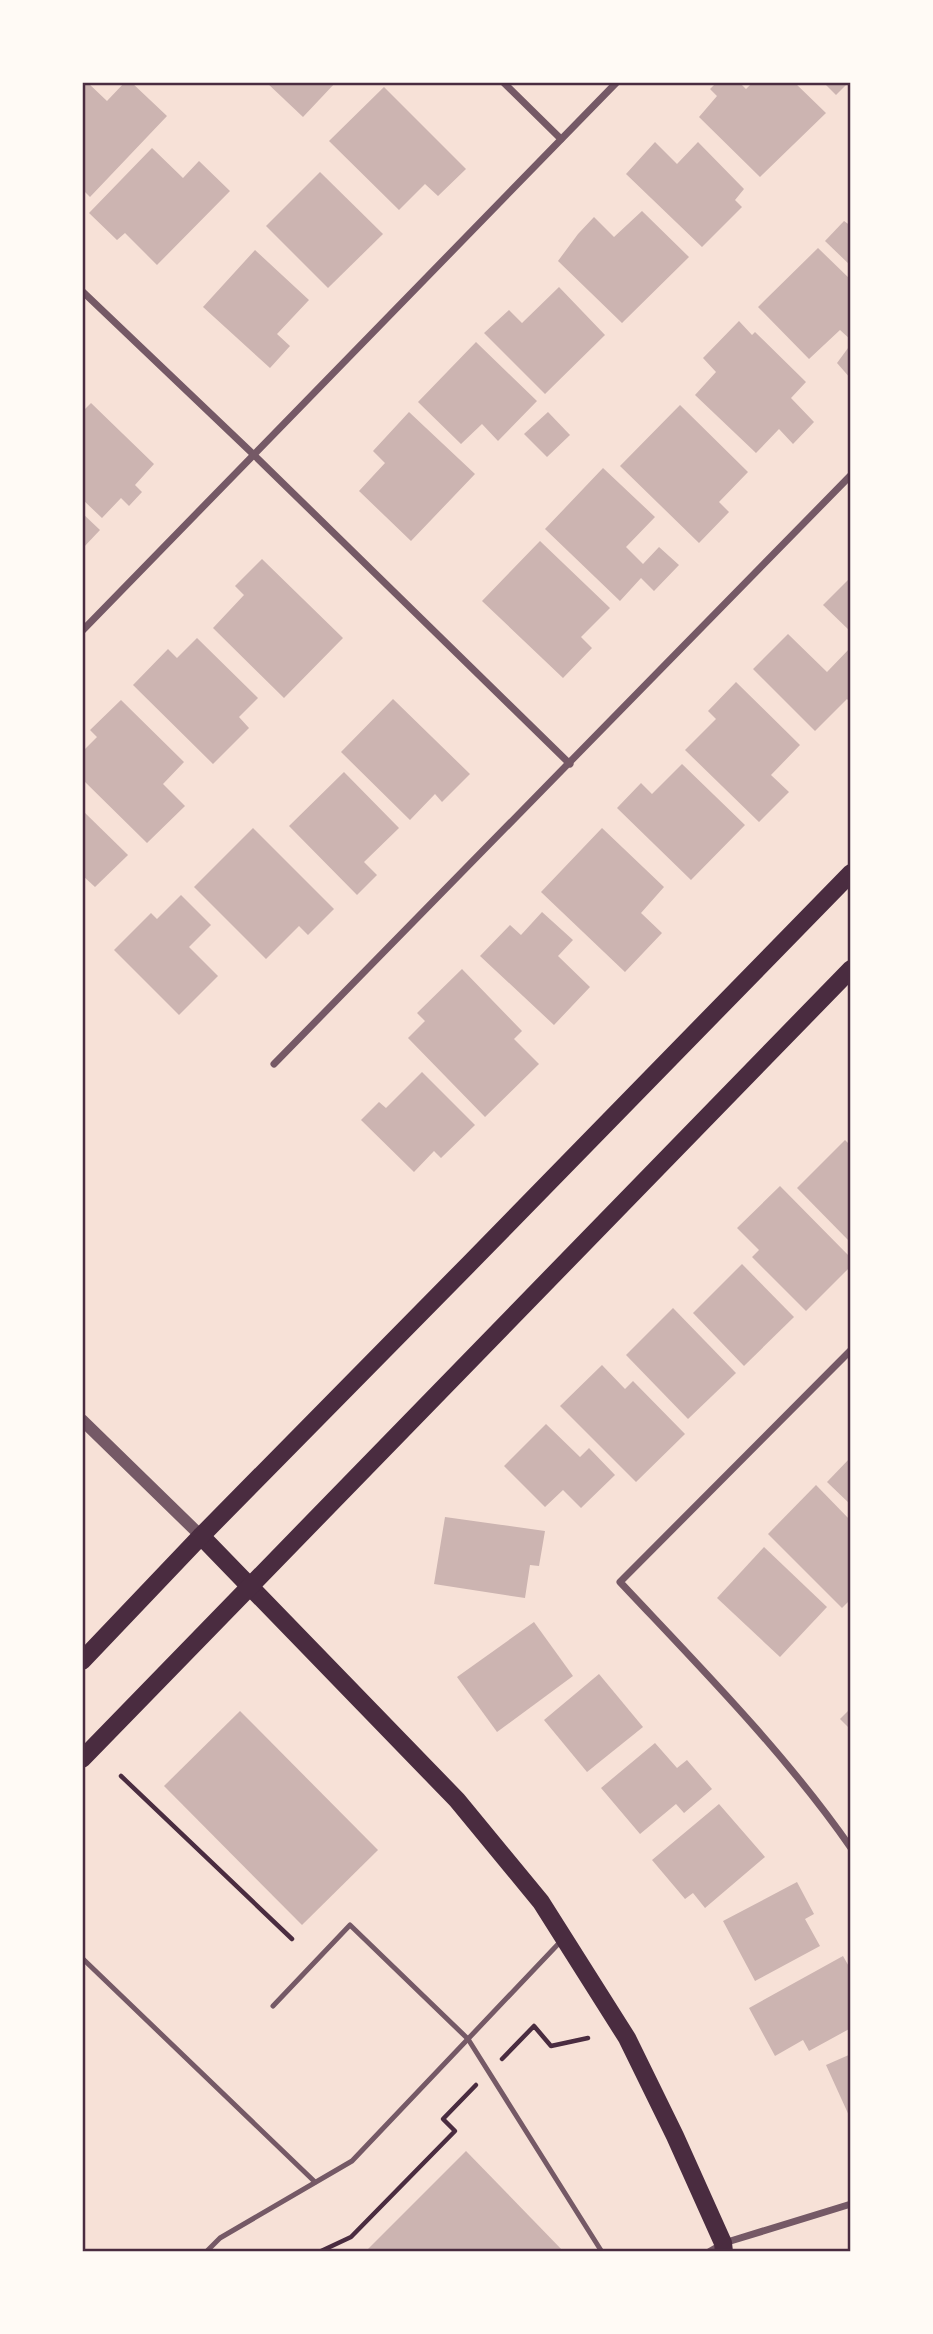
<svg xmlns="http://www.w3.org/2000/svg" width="933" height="2334" font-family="Commissioner,sans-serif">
  <rect width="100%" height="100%" fill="#f7e1d7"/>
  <g fill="#ccb4b1">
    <path d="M 82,82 L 87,82 L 107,101 L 125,82 L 131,82 L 167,116 L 90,197 L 82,189 Z"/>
    <path d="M 266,82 L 336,82 L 303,117 Z"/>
    <path d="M 717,82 L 739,82 L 746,89 L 753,82 L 794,82 L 826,113 L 760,177 L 699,117 L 717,96 L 710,89 Z"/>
    <path d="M 823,82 L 849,82 L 836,95 Z"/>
    <path d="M 384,87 L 466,169 L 438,196 L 425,184 L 399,210 L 329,141 Z"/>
    <path d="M 655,142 L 677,164 L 698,142 L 744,189 L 735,200 L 742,207 L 702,247 L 626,174 Z"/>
    <path d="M 152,148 L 183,178 L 199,161 L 230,191 L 157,265 L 125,233 L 117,240 L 89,213 Z"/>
    <path d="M 320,172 L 383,234 L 328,288 L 266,226 Z"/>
    <path d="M 642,211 L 689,257 L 622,323 L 558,261 L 578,234 L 594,217 L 614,237 Z"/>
    <path d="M 844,221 L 851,226 L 851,266 L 825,241 Z"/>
    <path d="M 818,248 L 851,280 L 851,340 L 840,330 L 809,359 L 758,307 Z"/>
    <path d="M 255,250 L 309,300 L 277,334 L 290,346 L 270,368 L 203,307 Z"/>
    <path d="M 559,287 L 605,335 L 545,394 L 484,333 L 509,310 L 522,323 Z"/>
    <path d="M 739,321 L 752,335 L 755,332 L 806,382 L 791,398 L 814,422 L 793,444 L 779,429 L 756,453 L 695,395 L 716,372 L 703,358 Z"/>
    <path d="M 476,342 L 537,401 L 498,441 L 482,424 L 461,444 L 418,402 Z"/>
    <path d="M 851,344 L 851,379 L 837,363 Z"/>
    <path d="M 91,403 L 154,464 L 135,485 L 142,492 L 129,506 L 121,498 L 102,518 L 82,499 L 82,412 Z"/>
    <path d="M 680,405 L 748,472 L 719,502 L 729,512 L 699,543 L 620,466 Z"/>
    <path d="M 409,412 L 475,474 L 411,541 L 359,491 L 385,463 L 373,451 Z"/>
    <path d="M 548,412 L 570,435 L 547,457 L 524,434 Z"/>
    <path d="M 603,468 L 655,517 L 626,547 L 643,564 L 659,547 L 679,565 L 654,591 L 641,578 L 620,601 L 545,529 Z"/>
    <path d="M 82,513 L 100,530 L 82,549 Z"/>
    <path d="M 540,541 L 610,608 L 581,637 L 592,648 L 563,678 L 482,601 Z"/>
    <path d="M 262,559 L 343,638 L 284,698 L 213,628 L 244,595 L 235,586 Z"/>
    <path d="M 851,577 L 851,632 L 823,605 Z"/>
    <path d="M 788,634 L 827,672 L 851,647 L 851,703 L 847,699 L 815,731 L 753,669 Z"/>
    <path d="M 197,638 L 258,698 L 239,717 L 249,728 L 213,764 L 133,685 L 168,649 L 177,658 Z"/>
    <path d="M 736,682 L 800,745 L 771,775 L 789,792 L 759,822 L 685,750 L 716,719 L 708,711 Z"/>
    <path d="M 393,699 L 470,774 L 442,802 L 435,794 L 410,820 L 341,752 Z"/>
    <path d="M 121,700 L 184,762 L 163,784 L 185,806 L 147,843 L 82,779 L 82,752 L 97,737 L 90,730 Z"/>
    <path d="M 682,764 L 745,825 L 691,880 L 617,808 L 641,783 L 652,794 Z"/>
    <path d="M 344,772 L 399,828 L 364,862 L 377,875 L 357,895 L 289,826 Z"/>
    <path d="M 82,810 L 128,855 L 95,887 L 82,875 Z"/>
    <path d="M 253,828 L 334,909 L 308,935 L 299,926 L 266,959 L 194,887 Z"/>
    <path d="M 602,828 L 664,887 L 641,913 L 662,933 L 625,972 L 541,892 Z"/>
    <path d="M 181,895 L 211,925 L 189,947 L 218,976 L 179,1015 L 114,950 L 151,913 L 157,919 Z"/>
    <path d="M 542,912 L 573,940 L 558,956 L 590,987 L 554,1025 L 480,956 L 510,925 L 521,935 Z"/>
    <path d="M 462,969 L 522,1031 L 514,1039 L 539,1064 L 485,1117 L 408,1038 L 425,1021 L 417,1013 Z"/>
    <path d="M 422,1072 L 475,1125 L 441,1158 L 434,1151 L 414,1172 L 361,1120 L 379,1102 L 386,1108 Z"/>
    <path d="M 845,1140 L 851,1146 L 851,1243 L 797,1188 Z"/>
    <path d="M 780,1186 L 851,1258 L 851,1266 L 806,1311 L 752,1257 L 759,1250 L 737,1228 Z"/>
    <path d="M 742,1264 L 794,1317 L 744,1366 L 693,1313 Z"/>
    <path d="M 673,1308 L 736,1373 L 688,1419 L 626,1355 Z"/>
    <path d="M 602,1365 L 625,1389 L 633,1381 L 685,1434 L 636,1482 L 560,1406 Z"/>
    <path d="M 546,1424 L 580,1457 L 589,1448 L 615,1475 L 581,1508 L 563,1490 L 545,1507 L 504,1466 Z"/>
    <path d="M 851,1457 L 851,1505 L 827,1482 Z"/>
    <path d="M 816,1485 L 851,1521 L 851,1599 L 842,1608 L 768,1534 Z"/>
    <path d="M 445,1517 L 545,1531 L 539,1566 L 530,1565 L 525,1598 L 434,1584 Z"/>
    <path d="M 764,1547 L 827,1607 L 780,1657 L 717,1598 Z"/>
    <path d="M 534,1622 L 573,1676 L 497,1732 L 457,1677 Z"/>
    <path d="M 599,1674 L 643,1727 L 587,1772 L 544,1720 Z"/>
    <path d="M 851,1708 L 851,1730 L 840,1719 Z"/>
    <path d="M 240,1711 L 378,1850 L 302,1925 L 164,1786 Z"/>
    <path d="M 655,1743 L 677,1768 L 687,1760 L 712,1789 L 684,1813 L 676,1804 L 640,1834 L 601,1788 Z"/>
    <path d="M 719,1804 L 765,1857 L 705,1908 L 693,1893 L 685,1899 L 652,1860 Z"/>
    <path d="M 797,1882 L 814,1914 L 805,1919 L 820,1946 L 755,1981 L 723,1921 Z"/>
    <path d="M 843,1956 L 851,1970 L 851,2028 L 809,2051 L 803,2040 L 775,2056 L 749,2008 Z"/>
    <path d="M 851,2054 L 851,2120 L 826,2065 Z"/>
    <path d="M 466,2151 L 564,2252 L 365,2252 Z"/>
  </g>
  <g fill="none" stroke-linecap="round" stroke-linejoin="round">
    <g stroke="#4a2c40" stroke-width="4.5">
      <path d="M 121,1776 L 292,1939"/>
      <path d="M 502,2059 L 534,2026 L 551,2046 L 588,2038"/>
      <path d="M 319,2252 L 351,2237 L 455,2131 L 443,2119 L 476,2085"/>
    </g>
    <g stroke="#755966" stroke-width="5">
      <path d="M 82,1958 L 315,2182"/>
      <path d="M 273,2006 L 350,1925 L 468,2039 L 602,2252"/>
      <path d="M 206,2252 L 220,2238 L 352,2161 L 562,1940"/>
      <path d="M 707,2252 L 719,2245"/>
    </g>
    <g stroke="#755966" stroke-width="7">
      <path d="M 503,82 L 561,139"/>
      <path d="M 82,291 L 254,455 L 570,764"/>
      <path d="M 82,631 L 617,82"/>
      <path d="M 274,1064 L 851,475"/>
      <path d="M 851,1350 L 620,1582 C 698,1665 786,1754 851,1848"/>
      <path d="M 724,2243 L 851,2204"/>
    </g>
    <path stroke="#755966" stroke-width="12" d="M 82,1420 L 201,1536"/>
    <g stroke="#4a2c40" stroke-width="18">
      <path d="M 201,1536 L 457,1800 L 541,1902 L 627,2038 L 675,2136 L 723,2243 L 724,2252"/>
      <path d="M 82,1661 L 201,1536 L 470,1263 L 851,873"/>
      <path d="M 82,1759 L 851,969"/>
    </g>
  </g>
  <rect width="933" height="2334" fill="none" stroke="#fffaf5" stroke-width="168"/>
  <rect x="84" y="84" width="765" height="2166" fill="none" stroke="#4a2c40" stroke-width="2.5"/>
</svg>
